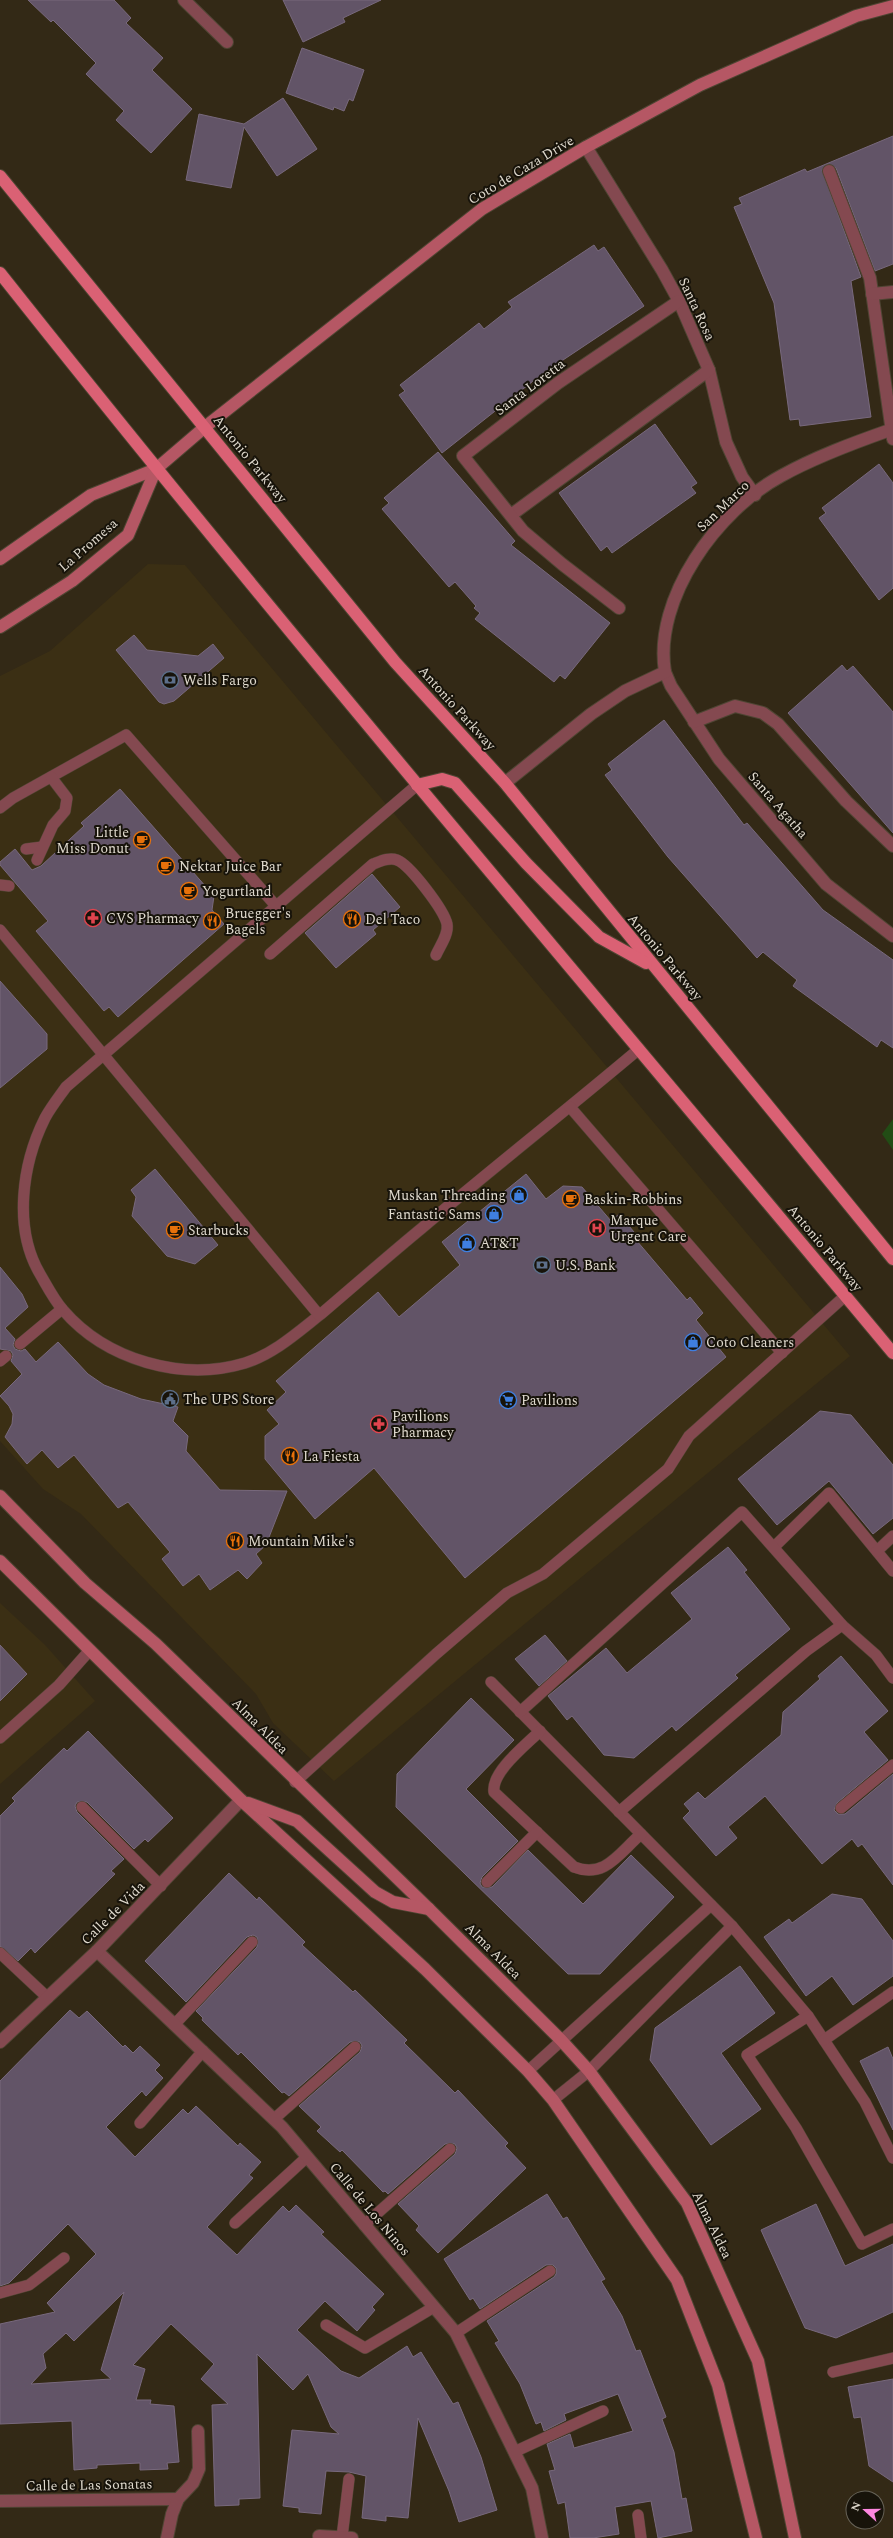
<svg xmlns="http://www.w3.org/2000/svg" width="893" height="2538" font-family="Spectral,serif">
  <rect width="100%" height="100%" fill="#332916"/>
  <g fill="#3b2f14">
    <path d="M 148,564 L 185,565 L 850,1356 L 334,1781 L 273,1723 L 256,1694 L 81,1514 L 43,1489 L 0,1441 L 0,676 L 50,651 Z"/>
    <path d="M 0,1603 L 45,1645 L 95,1701 L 0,1784 Z"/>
  </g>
  <path fill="#224c15" d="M 893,1119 L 893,1150 L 882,1134 Z"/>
  <g fill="#625467" stroke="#78697d" fill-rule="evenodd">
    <path d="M 28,0 L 114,0 L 131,18 L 126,23 L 163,58 L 152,70 L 192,109 L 151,153 L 116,120 L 124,111 L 86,74 L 96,63 L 53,20 L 51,22 Z"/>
    <path d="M 283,0 L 381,0 L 343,18 L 345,22 L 303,42 Z"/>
    <path d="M 302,48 L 364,70 L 353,101 L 349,99 L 344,111 L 334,107 L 333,110 L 286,93 Z"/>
    <path d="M 283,98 L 317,149 L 277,176 L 244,127 L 231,188 L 186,180 L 199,114 L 244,124 Z"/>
    <path d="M 893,136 L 893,264 L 875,271 L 836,168 L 827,164 L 822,170 L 861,277 L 851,281 L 871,417 L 800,426 L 799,419 L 790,420 L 774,303 L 734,207 L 742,204 L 739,198 L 805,169 L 807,172 Z"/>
    <path d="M 594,245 L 598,251 L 604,247 L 644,306 L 542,374 L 442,453 L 399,395 L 405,391 L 400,385 L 479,323 L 484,329 L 512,307 L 508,302 Z"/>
    <path d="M 655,424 L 697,483 L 691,487 L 696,493 L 612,553 L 607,546 L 601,551 L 559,493 Z"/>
    <path d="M 438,452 L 515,541 L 511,545 L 610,623 L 565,679 L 560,675 L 554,682 L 475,619 L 480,613 L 474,608 L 476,606 L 455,582 L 449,587 L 382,509 L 389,503 L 384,498 Z"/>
    <path d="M 879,464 L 893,483 L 893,588 L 879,600 L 819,518 L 826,513 L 822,508 Z"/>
    <path d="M 134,635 L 147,650 L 198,656 L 213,644 L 224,658 L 174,701 L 164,704 L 159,702 L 116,650 Z"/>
    <path d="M 842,665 L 847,671 L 853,666 L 893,712 L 893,833 L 788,713 Z"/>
    <path d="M 664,720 L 744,825 L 747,823 L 823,910 L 893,960 L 893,1048 L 881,1040 L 877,1047 L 793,986 L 797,980 L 763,952 L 757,958 L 668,857 L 605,775 L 612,770 L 608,764 Z"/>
    <path d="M 120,789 L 214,896 L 212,910 L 224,924 L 118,1017 L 109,1007 L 104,1011 L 36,931 L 48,921 L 0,865 L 0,862 L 15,849 L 32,870 L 41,866 L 84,826 L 81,823 Z"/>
    <path d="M 372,874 L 400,907 L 373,930 L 376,934 L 336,968 L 305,933 Z"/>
    <path d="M 0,981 L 47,1034 L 47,1049 L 0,1088 Z"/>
    <path d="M 155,1169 L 218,1245 L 195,1264 L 167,1256 L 132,1216 L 136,1197 L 131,1190 Z"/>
    <path d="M 526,1174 L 546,1199 L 563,1186 L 582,1187 L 611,1221 L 619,1214 L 634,1232 L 631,1234 L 687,1300 L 690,1297 L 703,1313 L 696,1320 L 726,1357 L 465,1578 L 374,1468 L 315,1519 L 265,1459 L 265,1436 L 279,1424 L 267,1410 L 286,1392 L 276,1381 L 378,1292 L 399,1317 L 460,1265 L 442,1242 Z"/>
    <path d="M 0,1267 L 22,1294 L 28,1307 L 5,1328 L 15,1339 L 13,1345 L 15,1349 L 21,1351 L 25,1349 L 36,1362 L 58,1342 L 88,1374 L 104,1385 L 141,1399 L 178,1407 L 173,1421 L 188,1436 L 186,1451 L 220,1490 L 287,1491 L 266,1545 L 256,1554 L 262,1563 L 247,1579 L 238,1570 L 210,1590 L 199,1574 L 183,1586 L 162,1559 L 170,1552 L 128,1502 L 118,1508 L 74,1455 L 58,1468 L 42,1450 L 27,1464 L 5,1437 L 12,1424 L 13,1414 L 9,1406 L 0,1396 L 22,1374 L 11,1361 L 13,1355 L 11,1351 L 0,1349 Z"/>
    <path d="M 820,1411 L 851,1415 L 893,1465 L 893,1518 L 873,1534 L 829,1481 L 777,1525 L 738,1479 Z"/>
    <path d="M 728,1547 L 747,1570 L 744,1572 L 790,1629 L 735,1675 L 738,1678 L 676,1731 L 672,1726 L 634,1758 L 604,1755 L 572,1716 L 567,1720 L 548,1696 L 606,1648 L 627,1673 L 692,1619 L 671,1593 Z"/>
    <path d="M 545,1635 L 567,1661 L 539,1686 L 515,1659 Z"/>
    <path d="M 0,1645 L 27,1674 L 0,1701 Z"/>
    <path d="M 841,1656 L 888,1711 L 864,1732 L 888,1760 L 837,1803 L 834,1810 L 838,1814 L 845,1814 L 893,1774 L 893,1885 L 862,1844 L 858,1847 L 852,1839 L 822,1864 L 765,1796 L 728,1827 L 737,1838 L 716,1856 L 683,1818 L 690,1811 L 684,1804 L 698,1792 L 705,1799 L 781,1735 L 783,1712 L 820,1679 L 818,1676 Z"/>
    <path d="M 471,1698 L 514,1740 L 466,1789 L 518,1841 L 482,1877 L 480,1883 L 482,1887 L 492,1887 L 528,1850 L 583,1904 L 631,1855 L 674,1897 L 600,1974 L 568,1974 L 396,1807 L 397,1774 Z"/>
    <path d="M 88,1731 L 173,1818 L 148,1842 L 145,1839 L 134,1849 L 87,1802 L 77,1802 L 75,1806 L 77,1812 L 124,1859 L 111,1871 L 115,1874 L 35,1953 L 31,1948 L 18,1961 L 0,1946 L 0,1816 L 15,1801 L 12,1798 L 64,1748 L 67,1751 Z"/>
    <path d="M 229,1873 L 257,1900 L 259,1897 L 305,1942 L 302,1945 L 353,1992 L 355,1990 L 384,2018 L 407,2040 L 404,2043 L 455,2093 L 458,2090 L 508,2143 L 505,2146 L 526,2168 L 438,2253 L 416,2230 L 419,2226 L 398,2204 L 455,2154 L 457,2148 L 455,2144 L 445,2144 L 388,2194 L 385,2191 L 383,2192 L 342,2150 L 340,2152 L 317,2131 L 321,2127 L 299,2106 L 360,2052 L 362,2046 L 360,2042 L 350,2042 L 289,2096 L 284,2092 L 282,2093 L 241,2052 L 238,2055 L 202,2020 L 203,2018 L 196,2011 L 257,1947 L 257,1937 L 253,1935 L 247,1937 L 186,2002 L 145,1961 Z"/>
    <path d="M 832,1894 L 862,1899 L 893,1941 L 893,1976 L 853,2005 L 832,1976 L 806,1996 L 764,1937 L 789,1919 L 792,1923 Z"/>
    <path d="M 740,1966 L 775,2013 L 721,2053 L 761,2109 L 711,2145 L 650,2060 L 655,2028 Z"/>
    <path d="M 70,2010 L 79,2018 L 87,2011 L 123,2047 L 125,2045 L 133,2053 L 140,2046 L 160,2065 L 155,2070 L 163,2078 L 146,2096 L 142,2091 L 106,2127 L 135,2157 L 183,2109 L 188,2114 L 196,2106 L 238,2146 L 240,2143 L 261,2162 L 249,2175 L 253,2178 L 207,2227 L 237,2255 L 283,2206 L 289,2212 L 296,2205 L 324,2232 L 321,2234 L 384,2294 L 372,2307 L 375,2310 L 357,2331 L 325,2301 L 297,2330 L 341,2371 L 359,2378 L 407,2346 L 413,2357 L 421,2352 L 453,2404 L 458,2402 L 481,2457 L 497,2510 L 459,2522 L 449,2491 L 418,2418 L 408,2518 L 386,2516 L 386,2521 L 362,2518 L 366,2476 L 349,2472 L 326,2471 L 321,2514 L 299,2512 L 299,2508 L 283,2506 L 292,2430 L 339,2434 L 331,2427 L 308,2374 L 293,2390 L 257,2354 L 260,2498 L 239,2499 L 239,2505 L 215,2506 L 212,2405 L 228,2404 L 201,2379 L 214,2364 L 171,2324 L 133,2365 L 145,2369 L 136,2400 L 151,2400 L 150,2404 L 174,2406 L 179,2462 L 167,2463 L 168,2469 L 140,2470 L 140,2463 L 97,2465 L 97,2468 L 74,2470 L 72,2421 L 0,2424 L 0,2324 L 55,2312 L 47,2303 L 96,2254 L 68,2224 L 9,2283 L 0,2286 L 0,2081 ZM 124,2292 L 101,2370 L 111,2379 L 31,2384 L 46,2368 L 43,2354 L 66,2333 L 74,2341 Z"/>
    <path d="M 888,2047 L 893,2059 L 893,2130 L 860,2061 Z"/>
    <path d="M 547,2194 L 563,2219 L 567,2217 L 605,2279 L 601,2281 L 622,2316 L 636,2351 L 640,2350 L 666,2417 L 662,2419 L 674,2452 L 682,2499 L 686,2498 L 692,2531 L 658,2538 L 651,2501 L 615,2507 L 619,2534 L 593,2538 L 570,2538 L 565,2502 L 558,2504 L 549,2471 L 555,2470 L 547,2444 L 570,2434 L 574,2448 L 633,2431 L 618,2394 L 564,2414 L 566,2420 L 544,2431 L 541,2422 L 536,2424 L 520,2384 L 495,2343 L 499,2341 L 487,2321 L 554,2277 L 556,2274 L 556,2268 L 553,2265 L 546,2265 L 480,2309 L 473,2298 L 470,2300 L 444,2259 Z"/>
    <path d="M 816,2204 L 845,2266 L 893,2244 L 893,2312 L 836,2338 L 805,2328 L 761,2230 Z"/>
    <path d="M 893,2379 L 893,2482 L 869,2466 L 861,2417 L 854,2418 L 848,2387 Z"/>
  </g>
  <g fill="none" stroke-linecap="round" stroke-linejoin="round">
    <g stroke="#4f4533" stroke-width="12">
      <g id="lane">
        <path d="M 417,785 L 66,1087 C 59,1097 51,1107 45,1118 C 22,1164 13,1228 40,1274 C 47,1286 54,1300 63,1310 C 106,1360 182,1382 245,1363 C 274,1354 298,1332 321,1314 C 355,1285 388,1256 422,1228 C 494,1167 568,1109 639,1049"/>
        <path d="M 0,808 L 13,798 L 126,735 L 276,906"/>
        <path d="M 26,849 L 42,847"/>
        <path d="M 37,860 L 53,825 L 65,811 L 67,798 L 51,777"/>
        <path d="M 0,885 L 9,886"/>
        <path d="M 0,930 L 319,1315"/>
        <path d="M 270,954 L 373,864 C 381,861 389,857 397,860 C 410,865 444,910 447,924 C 449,934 440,946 436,955"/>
        <path d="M 570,1107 L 782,1353"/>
        <path d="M 20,1344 L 62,1309"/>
        <path d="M 0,1361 L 6,1356"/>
        <path d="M 774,1547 L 829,1493 L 893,1571"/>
        <path d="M 877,1551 L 893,1536"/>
        <path d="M 491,1682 L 732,1926 L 808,2016 L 865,2102 L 893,2158"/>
        <path d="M 520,1712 L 742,1512 L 842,1625 L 876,1655 L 893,1678"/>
        <path d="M 540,1731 C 526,1745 491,1772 494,1792 L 574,1867 C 605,1879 619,1853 641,1834"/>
        <path d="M 0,1738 L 59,1685 L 90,1650"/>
        <path d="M 295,1782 L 436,1654 L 507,1593 L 543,1574 L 668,1469 L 689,1436 L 845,1296"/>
        <path d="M 82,1807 L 161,1886"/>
        <path d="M 841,1808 L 893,1765"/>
        <path d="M 619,1812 L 806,1651 L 842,1625"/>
        <path d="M 487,1882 L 537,1832"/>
        <path d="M 0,1953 L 48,1998"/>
        <path d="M 808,2016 L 747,2055 L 796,2128 L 862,2244 L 893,2229"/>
        <path d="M 174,2025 L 252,1942"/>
        <path d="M 824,2040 L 893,1992"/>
        <path d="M 528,2071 L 711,1905"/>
        <path d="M 553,2100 L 589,2071 L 732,1926"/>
        <path d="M 274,2119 L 355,2047"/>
        <path d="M 140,2123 L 203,2051"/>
        <path d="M 235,2223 L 307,2157"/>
        <path d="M 364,2225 L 450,2149"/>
        <path d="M 0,2293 L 29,2285 L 64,2258"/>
        <path d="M 326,2325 L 365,2348 L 434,2307"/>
        <path d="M 456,2333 L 550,2271"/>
        <path d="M 833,2372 L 893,2358"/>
        <path d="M 514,2452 L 603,2411"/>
        <path d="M 638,2515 L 641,2538"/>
        <path d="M 342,2537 L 349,2479"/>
      </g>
    </g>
    <g stroke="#4f4533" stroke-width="14">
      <g id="street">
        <path d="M 184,0 L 227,42"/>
        <path d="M 586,147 L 662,270 L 679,301 L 709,370 L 726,442 L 742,477 L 755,495"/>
        <path d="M 829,171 L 870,278 L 893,439"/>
        <path d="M 872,294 L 893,292"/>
        <path d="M 511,515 L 709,370"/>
        <path d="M 619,608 L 562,564 L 523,531 L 463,456 L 558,383 L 679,301"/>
        <path d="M 665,672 L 671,686 L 719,759 L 826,884 L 893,936"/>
        <path d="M 694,722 L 735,706 L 763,713 L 778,724 L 846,801 L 893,846"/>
        <path d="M 505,783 L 591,714 L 625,691 L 665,672 C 653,598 718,510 781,476 C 815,457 853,443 890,430"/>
        <path d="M 97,1951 L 282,2127 L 456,2333 L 532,2488 L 542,2538"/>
        <path d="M 0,2042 L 97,1951 L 241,1800"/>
        <path d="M 0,2501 L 178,2499"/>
        <path d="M 319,2536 L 352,2538"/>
        <path d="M 167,2538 L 172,2514 L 178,2499 L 193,2483 L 199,2469 L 198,2431"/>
      </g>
    </g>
    <g stroke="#4f4533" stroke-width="14">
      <g id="secondary">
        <path d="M 0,559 L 91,495 L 156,469 L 205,427 L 482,209 L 586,147 L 700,85 L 856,16 L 893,6"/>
        <path d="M 0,627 L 72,581 L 128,535 L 156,469"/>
        <path d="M 0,1496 L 85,1583 L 156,1644 L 429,1909 L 561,2040 L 589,2071 L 687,2203 L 758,2361 L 795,2538"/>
        <path d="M 0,1561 L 241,1800 L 425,1969 L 528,2071 L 553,2100 L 677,2280 L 718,2385 L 756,2538"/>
        <path d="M 248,1803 L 297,1821 L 375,1892 L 393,1902 L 429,1909"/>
      </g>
    </g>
    <g stroke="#4f4533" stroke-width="14">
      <g id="primary">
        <path d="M 0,176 L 395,662 L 505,783 L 893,1259"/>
        <path d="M 0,273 C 290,639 594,994 893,1353"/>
        <path d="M 417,785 L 442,779 L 455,783 L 526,863 L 599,937 L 646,963"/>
      </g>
    </g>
    <use href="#lane" stroke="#844950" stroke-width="11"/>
    <use href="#street" stroke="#844950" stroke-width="12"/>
    <use href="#secondary" stroke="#b55764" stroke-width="12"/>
    <use href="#primary" stroke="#da6174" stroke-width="12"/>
  </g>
  <defs>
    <g id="bank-ring" transform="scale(0.9)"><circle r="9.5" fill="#17130a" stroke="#5c6f8a" stroke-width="1.5"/><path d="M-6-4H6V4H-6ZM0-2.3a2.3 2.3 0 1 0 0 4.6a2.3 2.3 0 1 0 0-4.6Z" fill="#5c6f8a"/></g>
    <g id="cafe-ring" transform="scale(0.9)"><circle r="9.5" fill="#17130a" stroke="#e8710a" stroke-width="1.5"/><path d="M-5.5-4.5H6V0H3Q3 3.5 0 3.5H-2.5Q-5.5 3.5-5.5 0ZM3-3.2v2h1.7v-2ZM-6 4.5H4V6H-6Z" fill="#e8710a"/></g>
    <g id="pharmacy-ring" transform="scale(0.9)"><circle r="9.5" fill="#17130a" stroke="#e0444e" stroke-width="1.5"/><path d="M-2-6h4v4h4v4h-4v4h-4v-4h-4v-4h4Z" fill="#e0444e"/></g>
    <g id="restaurant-ring" transform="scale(0.9)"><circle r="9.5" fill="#17130a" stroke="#e8710a" stroke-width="1.5"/><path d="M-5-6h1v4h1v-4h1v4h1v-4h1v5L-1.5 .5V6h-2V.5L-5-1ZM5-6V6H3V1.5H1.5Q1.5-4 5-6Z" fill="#e8710a"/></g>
    <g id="shop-ring" transform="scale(0.9)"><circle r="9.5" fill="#17130a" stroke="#3f7fe0" stroke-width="1.5"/><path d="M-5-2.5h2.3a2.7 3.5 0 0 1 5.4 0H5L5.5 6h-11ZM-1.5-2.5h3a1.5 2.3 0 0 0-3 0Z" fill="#3f7fe0"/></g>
    <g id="hospital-ring" transform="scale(0.9)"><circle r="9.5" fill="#17130a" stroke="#e0444e" stroke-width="1.5"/><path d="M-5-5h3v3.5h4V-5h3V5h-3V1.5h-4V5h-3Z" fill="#e0444e"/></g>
    <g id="civic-ring" transform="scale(0.9)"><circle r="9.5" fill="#17130a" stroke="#5c6f8a" stroke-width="1.5"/><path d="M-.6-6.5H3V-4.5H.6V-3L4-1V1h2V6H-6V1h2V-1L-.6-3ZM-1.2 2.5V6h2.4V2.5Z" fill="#5c6f8a"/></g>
    <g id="supermarket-ring" transform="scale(0.9)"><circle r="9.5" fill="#17130a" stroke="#3f7fe0" stroke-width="1.5"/><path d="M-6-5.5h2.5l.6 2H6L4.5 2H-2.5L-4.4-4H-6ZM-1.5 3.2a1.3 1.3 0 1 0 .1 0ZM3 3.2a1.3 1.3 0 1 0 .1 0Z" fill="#3f7fe0"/></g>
  </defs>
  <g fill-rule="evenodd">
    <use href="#bank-ring" x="170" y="680"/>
    <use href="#cafe-ring" x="142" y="840"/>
    <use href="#cafe-ring" x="166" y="866"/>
    <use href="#cafe-ring" x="189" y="891"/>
    <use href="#pharmacy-ring" x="93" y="918"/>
    <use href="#restaurant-ring" x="352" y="919"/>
    <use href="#restaurant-ring" x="212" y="921"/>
    <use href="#shop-ring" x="519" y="1195"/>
    <use href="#cafe-ring" x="571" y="1199"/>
    <use href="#shop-ring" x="494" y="1214"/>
    <use href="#hospital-ring" x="597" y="1228"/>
    <use href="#cafe-ring" x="175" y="1230"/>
    <use href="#shop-ring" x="467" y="1243"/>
    <use href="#bank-ring" x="542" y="1265"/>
    <use href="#shop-ring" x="693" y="1342"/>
    <use href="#civic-ring" x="170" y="1399"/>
    <use href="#supermarket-ring" x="508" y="1400"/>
    <use href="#pharmacy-ring" x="379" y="1424"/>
    <use href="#restaurant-ring" x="290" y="1456"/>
    <use href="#restaurant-ring" x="235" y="1541"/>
  </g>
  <g text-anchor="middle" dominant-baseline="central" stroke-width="4" stroke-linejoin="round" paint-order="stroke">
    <g font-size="14" fill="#e0dace" stroke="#17130a">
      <text transform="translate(521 170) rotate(-31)">Coto de Caza Drive</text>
      <text transform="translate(697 309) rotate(65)">Santa Rosa</text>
      <text transform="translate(530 387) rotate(-37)">Santa Loretta</text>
      <text transform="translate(250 459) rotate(51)">Antonio Parkway</text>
      <text transform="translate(723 506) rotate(-44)">San Marco</text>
      <text transform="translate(88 545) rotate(-41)">La Promesa</text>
      <text transform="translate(457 708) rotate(48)">Antonio Parkway</text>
      <text transform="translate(778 805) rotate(49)">Santa Agatha</text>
      <text transform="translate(665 957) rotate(50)">Antonio Parkway</text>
      <text transform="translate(825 1248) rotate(50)">Antonio Parkway</text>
      <text transform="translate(260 1726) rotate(45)">Alma Aldea</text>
      <text transform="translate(113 1913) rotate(-45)">Calle de Vida</text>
      <text transform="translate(493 1951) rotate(45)">Alma Aldea</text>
      <text transform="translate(370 2209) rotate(50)">Calle de Los Ninos</text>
      <text transform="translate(712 2225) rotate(64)">Alma Aldea</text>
      <text transform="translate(89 2485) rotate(-1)">Calle de Las Sonatas</text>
    </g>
    <g font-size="14" fill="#e0dace" stroke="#17130a" text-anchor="start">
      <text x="183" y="680">Wells Fargo</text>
      <text x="129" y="832" text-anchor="end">Little<tspan x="129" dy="16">Miss Donut</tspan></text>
      <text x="179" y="866">Nektar Juice Bar</text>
      <text x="202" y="891">Yogurtland</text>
      <text x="225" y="913">Bruegger's<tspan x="225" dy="16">Bagels</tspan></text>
      <text x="106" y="918">CVS Pharmacy</text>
      <text x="365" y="919">Del Taco</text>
      <text x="506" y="1195" text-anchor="end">Muskan Threading</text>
      <text x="584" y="1199">Baskin-Robbins</text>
      <text x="481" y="1214" text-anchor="end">Fantastic Sams</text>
      <text x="610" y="1220">Marque<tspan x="610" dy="16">Urgent Care</tspan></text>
      <text x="188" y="1230">Starbucks</text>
      <text x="480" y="1243">AT&amp;T</text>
      <text x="555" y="1265">U.S. Bank</text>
      <text x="706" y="1342">Coto Cleaners</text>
      <text x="183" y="1399">The UPS Store</text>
      <text x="521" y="1400">Pavilions</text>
      <text x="392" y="1416">Pavilions<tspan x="392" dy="16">Pharmacy</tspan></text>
      <text x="303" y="1456">La Fiesta</text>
      <text x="248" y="1541">Mountain Mike's</text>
    </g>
  </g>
  <g transform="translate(865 2510) rotate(291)"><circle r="19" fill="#17130a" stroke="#676358"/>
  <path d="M0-3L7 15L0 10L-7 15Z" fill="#fe86e0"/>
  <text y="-6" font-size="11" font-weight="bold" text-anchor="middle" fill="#e0dace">N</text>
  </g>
</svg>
